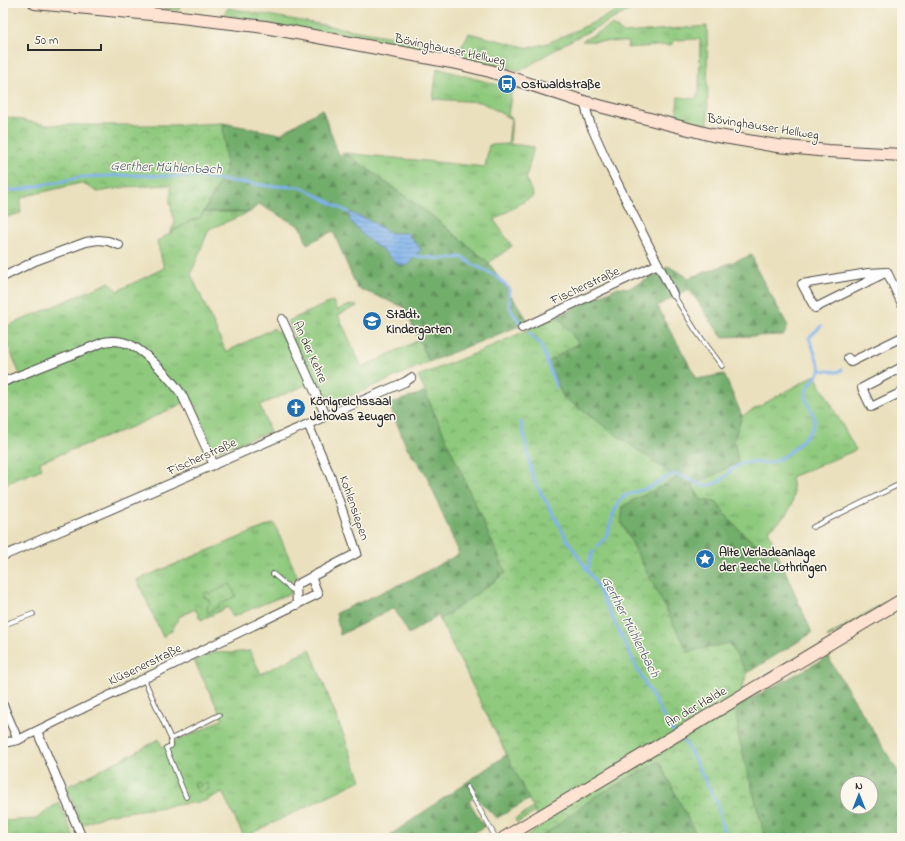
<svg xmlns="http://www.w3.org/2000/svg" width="905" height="841" font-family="'Indie Flower',sans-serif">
  <defs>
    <pattern id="grass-tufts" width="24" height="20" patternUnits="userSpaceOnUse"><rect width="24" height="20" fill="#8ec97d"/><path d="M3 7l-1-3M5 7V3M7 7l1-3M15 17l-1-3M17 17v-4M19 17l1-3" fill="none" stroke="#74a367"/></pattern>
    <pattern id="forest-firs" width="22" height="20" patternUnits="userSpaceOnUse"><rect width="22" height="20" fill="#72ad6c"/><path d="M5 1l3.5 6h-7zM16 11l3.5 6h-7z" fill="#5e8d59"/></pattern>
    <pattern id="park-crowns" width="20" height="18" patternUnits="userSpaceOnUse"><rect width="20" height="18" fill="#8ec97d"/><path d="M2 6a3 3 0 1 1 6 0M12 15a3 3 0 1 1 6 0" fill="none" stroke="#74a367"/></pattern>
    <pattern id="water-rules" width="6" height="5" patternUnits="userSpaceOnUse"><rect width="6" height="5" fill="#7fb1ec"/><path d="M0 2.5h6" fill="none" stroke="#6890bf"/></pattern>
  </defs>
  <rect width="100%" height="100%" fill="#fbf7ec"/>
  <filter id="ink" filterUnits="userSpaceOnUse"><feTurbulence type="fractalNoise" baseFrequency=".025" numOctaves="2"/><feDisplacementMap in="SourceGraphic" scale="8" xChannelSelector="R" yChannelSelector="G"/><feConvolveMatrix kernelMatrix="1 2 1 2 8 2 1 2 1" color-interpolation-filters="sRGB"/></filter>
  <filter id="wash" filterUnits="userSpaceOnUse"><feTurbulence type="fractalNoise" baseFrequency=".012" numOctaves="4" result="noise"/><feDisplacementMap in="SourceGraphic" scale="16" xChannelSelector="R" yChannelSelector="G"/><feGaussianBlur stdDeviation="0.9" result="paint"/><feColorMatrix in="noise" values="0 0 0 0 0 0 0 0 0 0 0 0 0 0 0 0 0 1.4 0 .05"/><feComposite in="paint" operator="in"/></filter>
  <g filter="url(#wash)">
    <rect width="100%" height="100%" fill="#eae0bd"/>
    <g fill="url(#grass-tufts)" stroke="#5c7a54">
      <path d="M 631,3 L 644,3 L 566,43 L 520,71 L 511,68 L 509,70 L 475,62 L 223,16 L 228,8 L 460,49 L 469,33 L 529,48 L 548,43 L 599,20 Z"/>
      <path d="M 612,25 L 624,33 L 707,26 L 708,127 L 676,119 L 678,97 L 696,99 L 699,90 L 700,39 L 675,40 L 671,45 L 627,48 L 628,42 L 582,41 Z"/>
      <path d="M 437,68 L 512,89 L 508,116 L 512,118 L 510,144 L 534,147 L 526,178 L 533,196 L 494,220 L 512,246 L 489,263 L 431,215 L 345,153 L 485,167 L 489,145 L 508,144 L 511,119 L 481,102 L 433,99 Z"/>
      <path d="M 204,212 L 250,212 L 209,229 L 191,274 L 226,352 L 274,328 L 277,332 L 281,331 L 286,343 L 295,336 L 288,321 L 333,301 L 337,310 L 353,304 L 357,306 L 338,315 L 362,367 L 419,340 L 429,362 L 326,407 L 315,381 L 260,405 L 270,432 L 214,452 L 192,399 L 134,426 L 40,462 L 42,469 L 3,485 L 3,389 L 23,382 L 3,333 L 3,328 L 110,282 L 117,291 L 164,268 L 157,241 L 190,221 L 200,218 Z"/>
      <path d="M 815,375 L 856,450 L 791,477 C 792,484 794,492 793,499 C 791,513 778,524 768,530 L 779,557 C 749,542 736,529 716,502 L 701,500 L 692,485 L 738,463 L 734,439 L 742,416 Z"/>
      <path d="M 274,523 L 298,578 L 291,580 L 291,593 L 258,606 L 233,617 L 228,607 L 201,620 L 195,609 L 179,617 L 173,629 L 163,637 L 137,580 Z"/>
      <path d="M 902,592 L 902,594 L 828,638 L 827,637 Z"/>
      <path d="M 310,649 L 361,780 L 244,837 L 222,792 L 205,801 L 106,815 L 82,825 L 66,787 L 132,754 L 159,739 L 162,747 L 195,733 L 223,719 L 194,661 L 213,652 L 230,653 L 250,651 L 261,674 Z"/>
      <path d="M 581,780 L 583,784 L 517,823 L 515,819 Z"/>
      <path d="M 59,802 L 74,838 L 3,838 L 3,821 L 36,819 Z"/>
    </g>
    <g fill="url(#forest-firs)" stroke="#4e6c4c" fill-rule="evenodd">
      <path d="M 322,109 L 339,155 L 345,153 L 431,215 L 489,263 L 529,322 L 429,362 L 404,307 L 357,288 L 333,231 L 307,244 L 301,227 L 269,210 L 259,204 L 250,212 L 204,212 L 225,170 L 223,123 L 280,134 Z"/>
      <path d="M 752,255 L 756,268 L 788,326 L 784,335 L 722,337 L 689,289 L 657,306 L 697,379 L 724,374 L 742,416 L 734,439 L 738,463 L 692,485 L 701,500 L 716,502 C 736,529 749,542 779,557 L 812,633 L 747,673 L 729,643 L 688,652 L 621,522 L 623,506 L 677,478 L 563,397 L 548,362 L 578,343 L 558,316 L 618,287 L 629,288 L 656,275 L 668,266 L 689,278 Z"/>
      <path d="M 425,392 L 506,573 L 440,620 L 438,615 L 409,634 L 394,608 L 340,635 L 336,613 L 418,576 L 459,554 L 426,474 L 406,446 L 389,404 Z"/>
      <path d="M 828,657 L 902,778 L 902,838 L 765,838 L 738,735 L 736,707 ZM 847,783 L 871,783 L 871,807 L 847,807 Z"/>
      <path d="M 545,728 L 615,750 L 497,818 L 475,797 L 469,801 L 484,827 L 465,838 L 386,838 Z"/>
      <path d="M 659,761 L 698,838 L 636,838 L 627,830 L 613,838 L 540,838 L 594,797 Z"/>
    </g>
    <g fill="url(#park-crowns)" stroke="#5c7a54">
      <path d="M 3,116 L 46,125 L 179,125 L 223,123 L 226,170 L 200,218 L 190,221 L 169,234 L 175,223 L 170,202 L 171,185 L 126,187 L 98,192 L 81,183 L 22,197 L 20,203 L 21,213 L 3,218 Z"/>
      <path d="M 558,316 L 578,343 L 548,362 L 563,397 L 677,478 L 623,506 L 621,522 L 688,652 L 729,643 L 747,673 L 736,707 L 738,735 L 765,838 L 698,838 L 659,761 L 594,797 L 540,838 L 522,838 L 542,826 L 440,620 L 506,573 L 418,376 L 481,351 Z"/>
      <path d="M 230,584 L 236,596 L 218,605 L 219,607 L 208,613 L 207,607 L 210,603 L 208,599 L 204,597 L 204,594 L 207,592 L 210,594 Z"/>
      <path d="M 198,782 L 200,786 L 207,783 L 209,789 L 198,793 L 194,783 Z"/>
      <path d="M 627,830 L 636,838 L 613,838 Z"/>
    </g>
    <path fill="#8ec97d" stroke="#5c7a54" d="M 98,3 L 180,3 L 179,10 Z"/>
    <path fill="url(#water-rules)" stroke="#556e8c" d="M 348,212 L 369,220 L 390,233 L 407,233 L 421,249 L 407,266 L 397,264 L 386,253 L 366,238 L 351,222 Z"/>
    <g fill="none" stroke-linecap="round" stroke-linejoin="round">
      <g stroke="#7fb1ec" stroke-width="3">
        <path d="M 3,191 L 18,190 L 82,177 L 136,175 L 198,177 L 270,186 L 301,187 L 348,212"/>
        <path d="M 415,256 L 443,259 L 462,257 L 472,264 L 496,276 L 509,288 C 508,307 509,309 521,324"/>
        <path d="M 529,333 L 541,345 L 556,387"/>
        <path d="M 821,370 L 837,372 L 842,370"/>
        <path d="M 521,422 L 533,478 L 568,541 L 595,582 L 640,674 L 669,726 L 674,732"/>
        <path d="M 598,546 C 601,543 605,539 607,534 C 612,523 613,507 622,498 C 629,492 642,491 650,487 C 659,483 668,473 678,475 C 689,477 697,487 709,485 C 725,483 728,469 741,464 C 749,460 759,464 768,463 C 782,461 800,444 809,433 C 823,414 804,408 806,393 C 807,385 816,377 821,370 L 809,338 L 821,326"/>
        <path d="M 587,570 L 592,553 L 594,551"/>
        <path d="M 679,737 L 686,744 L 717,803 L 725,838"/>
      </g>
    </g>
  </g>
  <g filter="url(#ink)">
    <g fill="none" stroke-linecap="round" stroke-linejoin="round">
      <g stroke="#484641" stroke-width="5.5">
        <g id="lane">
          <path d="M 673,294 L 696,331 L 722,366"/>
          <path d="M 813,527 L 902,483"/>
          <path d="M 273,574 L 291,589 L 296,592"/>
          <path d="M 3,625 L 33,614"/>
          <path d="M 144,679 L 171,739 L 219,715"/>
          <path d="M 171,739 L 171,746 L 166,748 L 186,797"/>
          <path d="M 467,787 L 496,838"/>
        </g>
      </g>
      <g stroke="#484641" stroke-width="10">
        <g id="street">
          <path d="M 584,102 L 591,126 L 608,164 L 673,294"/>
          <path d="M 887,272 L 815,308 L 802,284 L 868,273 Z"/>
          <path d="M 887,272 L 902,304"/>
          <path d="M 3,277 L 35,261 L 86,242 L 98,240 L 108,241 L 119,245"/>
          <path d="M 282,319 L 326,416"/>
          <path d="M 522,328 L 658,264"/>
          <path d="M 848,358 L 851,362 L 902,337"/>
          <path d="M 902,367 L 862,388 L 871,407 L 902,392"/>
          <path d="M 3,382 L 104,342 C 114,340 122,341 131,345 C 147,353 172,380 182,395 L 214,465"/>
          <path d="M 3,556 L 405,382 L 411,378"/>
          <path d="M 297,605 L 296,585 L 357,553 L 330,475 L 308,424"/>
          <path d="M 3,705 L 18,740"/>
          <path d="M 37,731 L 82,838"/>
          <path d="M 3,743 L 18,740 L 318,594 L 311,577"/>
        </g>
      </g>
      <g stroke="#484641" stroke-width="14">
        <g id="secondary">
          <path d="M 35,3 L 172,16 L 265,27 L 457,63 L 490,71 L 584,102 L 712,135 L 777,146 L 828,151 L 902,155"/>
          <path d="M 504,838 L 902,600"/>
        </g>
      </g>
      <use href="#lane" stroke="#fff" stroke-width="4"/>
      <use href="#street" stroke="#fff" stroke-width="8"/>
      <use href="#secondary" stroke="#fee3d2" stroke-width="12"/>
    </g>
  </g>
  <defs>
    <g id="bus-disc" transform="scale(1)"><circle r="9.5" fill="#1f6fb2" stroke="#fbf7ec"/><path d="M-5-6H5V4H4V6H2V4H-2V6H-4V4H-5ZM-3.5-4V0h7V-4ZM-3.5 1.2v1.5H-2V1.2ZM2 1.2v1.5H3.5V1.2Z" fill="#fff"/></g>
    <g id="school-disc" transform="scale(1)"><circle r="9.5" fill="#1f6fb2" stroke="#fbf7ec"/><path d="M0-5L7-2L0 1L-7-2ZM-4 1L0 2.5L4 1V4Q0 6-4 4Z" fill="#fff"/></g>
    <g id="church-disc" transform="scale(1)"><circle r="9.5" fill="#1f6fb2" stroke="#fbf7ec"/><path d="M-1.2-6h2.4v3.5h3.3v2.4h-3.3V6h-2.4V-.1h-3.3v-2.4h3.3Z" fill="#fff"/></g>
    <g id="sight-disc" transform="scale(1)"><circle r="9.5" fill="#1f6fb2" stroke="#fbf7ec"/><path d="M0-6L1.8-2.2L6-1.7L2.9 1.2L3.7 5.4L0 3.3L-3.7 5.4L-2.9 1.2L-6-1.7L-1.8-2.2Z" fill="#fff"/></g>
  </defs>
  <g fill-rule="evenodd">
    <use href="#bus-disc" x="507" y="84"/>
    <use href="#school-disc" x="372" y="321"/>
    <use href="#church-disc" x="296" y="408"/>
    <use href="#sight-disc" x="705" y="559"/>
  </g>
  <g text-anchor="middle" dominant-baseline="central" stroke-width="3" stroke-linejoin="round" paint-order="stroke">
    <g font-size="13" fill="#2b2b2b" stroke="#fbf7ec">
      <text transform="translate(450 50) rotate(12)">Bövinghauser Hellweg</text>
      <text transform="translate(763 127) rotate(9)">Bövinghauser Hellweg</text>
      <text transform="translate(585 286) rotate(-25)">Fischerstraße</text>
      <text transform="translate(310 352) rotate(66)">An der Kehre</text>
      <text transform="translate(202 457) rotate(-24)">Fischerstraße</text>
      <text transform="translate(354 508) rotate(71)">Kohlensiepen</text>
      <text transform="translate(145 665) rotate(-26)">Klüsenerstraße</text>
      <text transform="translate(696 707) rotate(-30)">An der Halde</text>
    </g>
    <g font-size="13" font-weight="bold" fill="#2b2b2b" stroke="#fbf7ec" text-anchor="start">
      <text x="521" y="84">Ostwaldstraße</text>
      <text x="386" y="314">Städt.<tspan x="386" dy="15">Kindergarten</tspan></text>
      <text x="310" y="401">Königreichssaal<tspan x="310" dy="15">Jehovas Zeugen</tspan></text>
      <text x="719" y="552">Alte Verladeanlage<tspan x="719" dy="15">der Zeche Lothringen</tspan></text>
    </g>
    <g font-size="14" font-style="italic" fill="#485a6f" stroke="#fbf7ec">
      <text transform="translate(166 168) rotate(2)">Gerther Mühlenbach</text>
      <text transform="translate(630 627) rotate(63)">Gerther Mühlenbach</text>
    </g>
  </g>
  <rect width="905" height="841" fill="none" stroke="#fbf7ec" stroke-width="16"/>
  <g transform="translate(859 795)"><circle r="19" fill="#fbf7ec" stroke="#a8a59f"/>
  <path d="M0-3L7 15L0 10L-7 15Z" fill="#1f6fb2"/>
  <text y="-6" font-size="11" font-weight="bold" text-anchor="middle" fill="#2b2b2b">N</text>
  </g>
  <path d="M28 44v6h73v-6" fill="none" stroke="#2b2b2b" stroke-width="2"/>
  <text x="34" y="44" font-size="12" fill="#2b2b2b" stroke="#fbf7ec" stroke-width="3" paint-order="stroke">50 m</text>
</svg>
